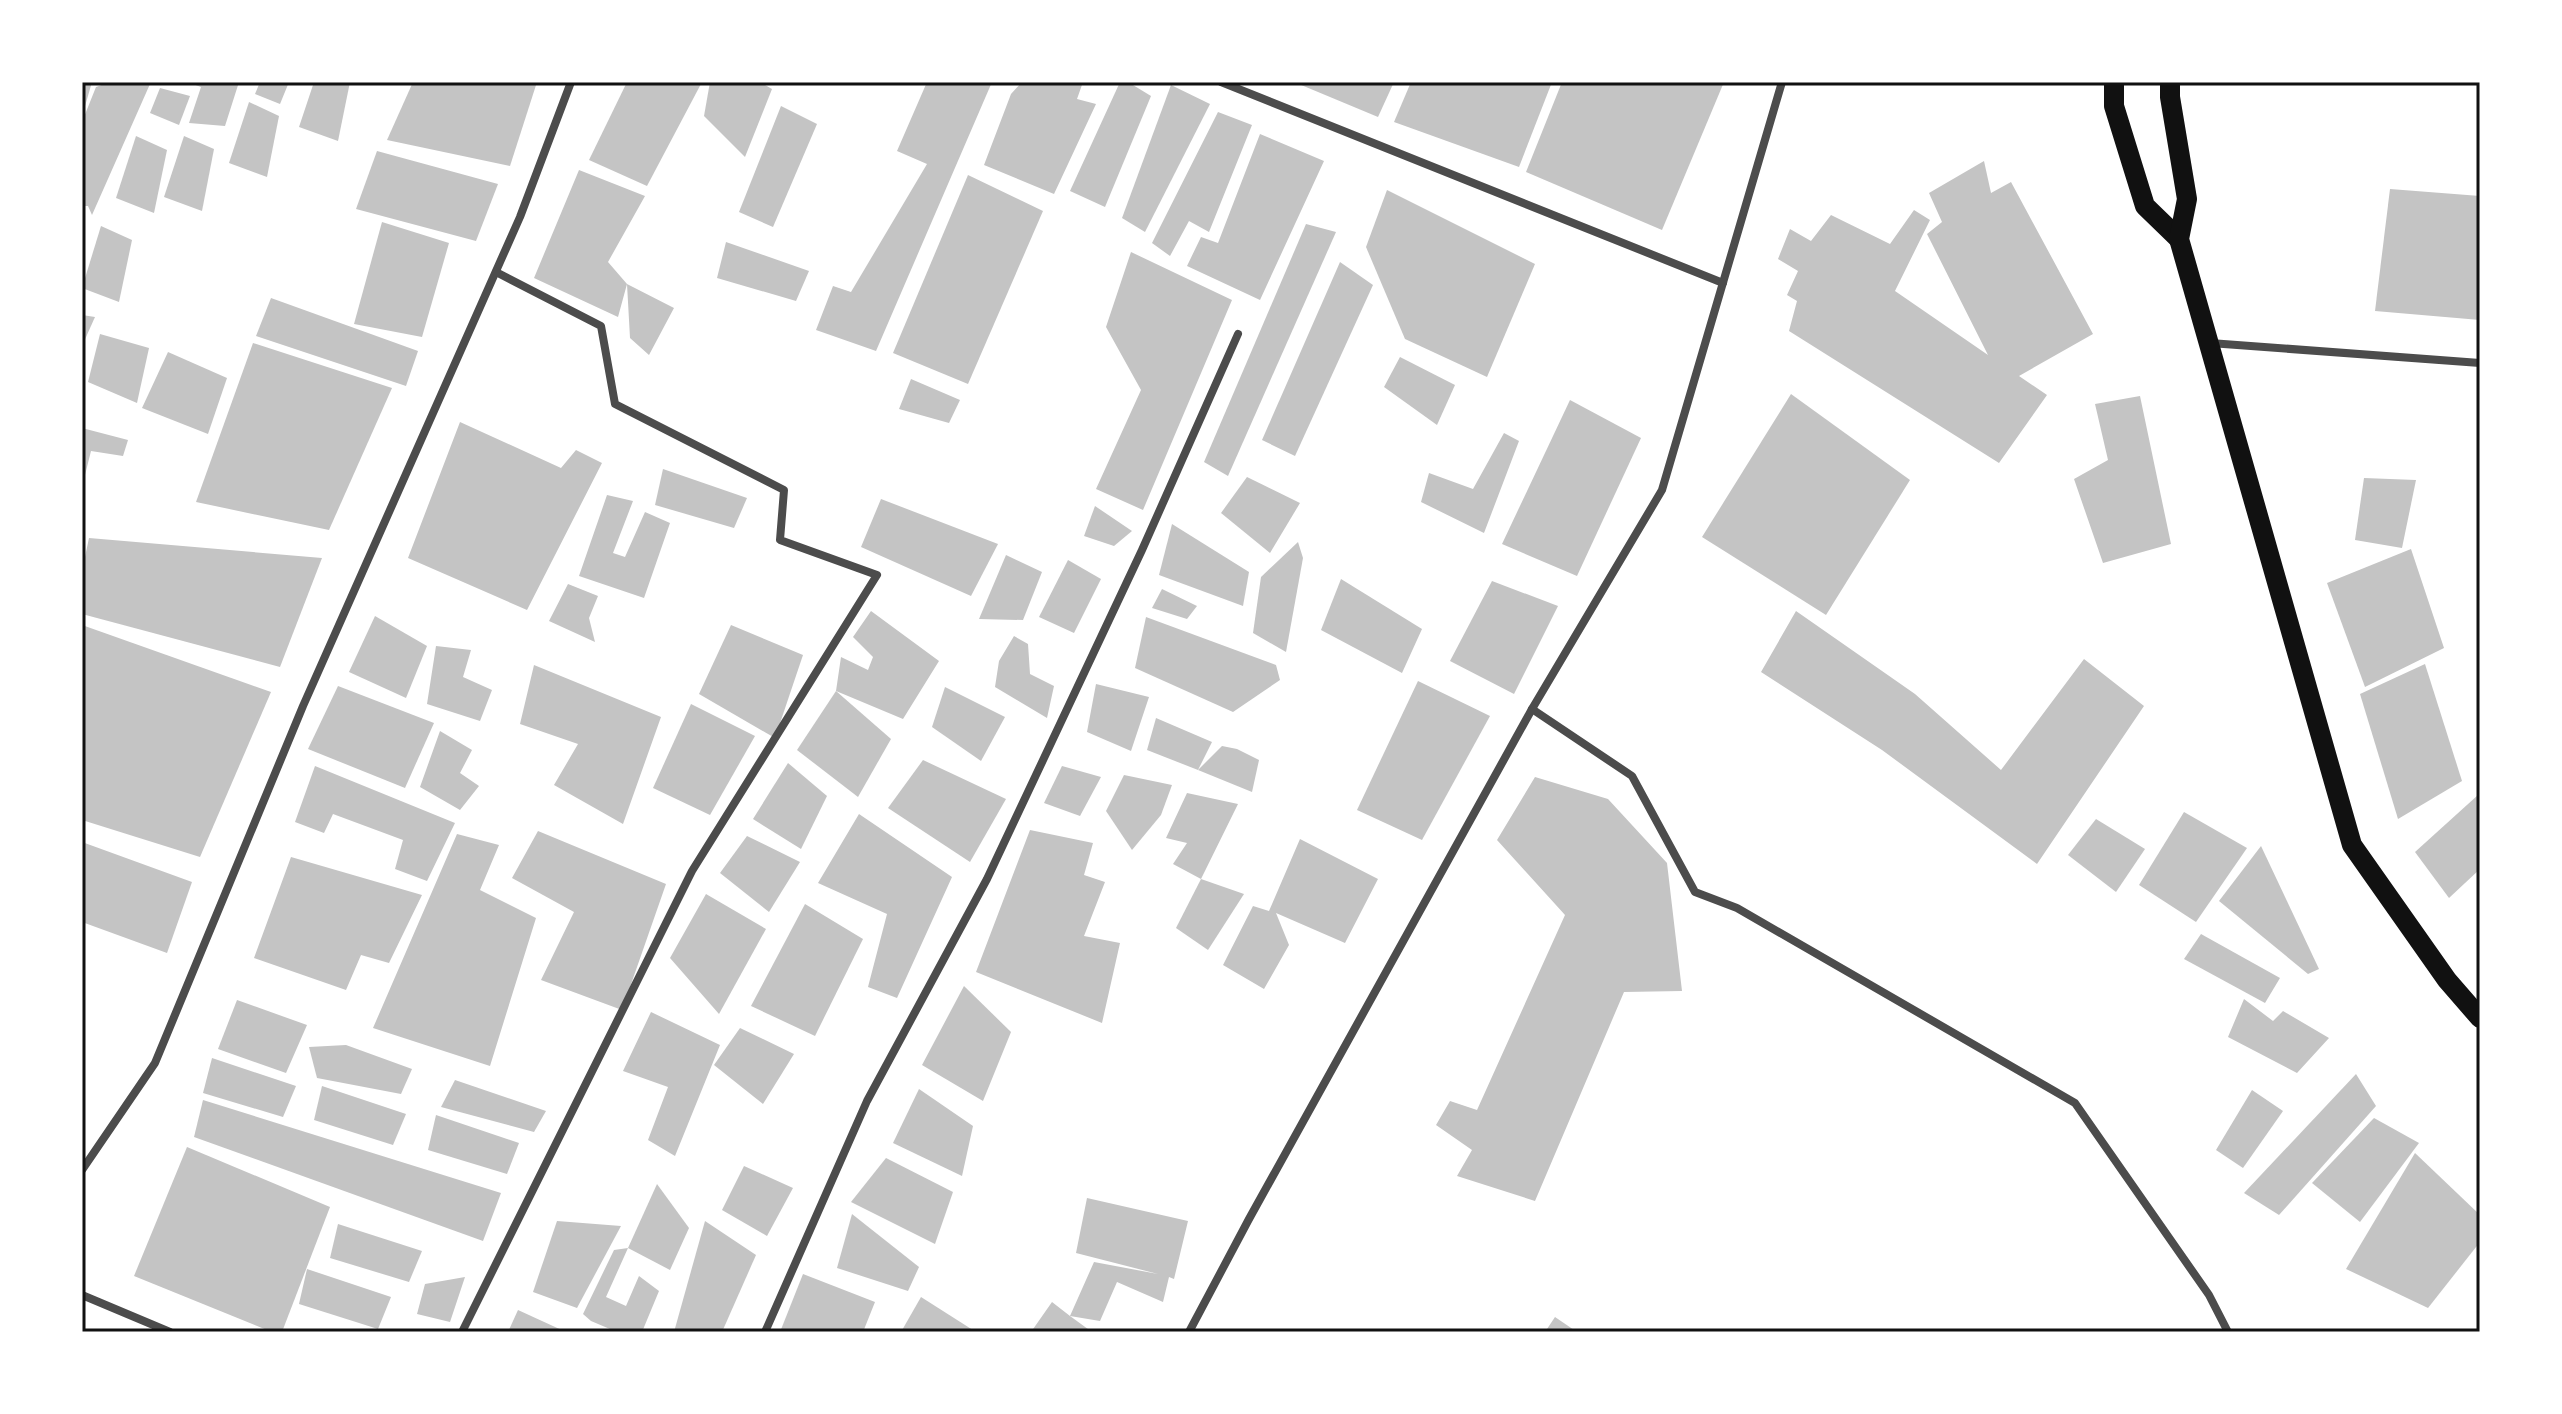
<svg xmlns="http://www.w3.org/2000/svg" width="2562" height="1414" font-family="Arial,sans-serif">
  <rect width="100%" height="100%" fill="#fff"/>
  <g fill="#c4c4c4">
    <path d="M 82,82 L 92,82 L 83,113 L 82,113 Z"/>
    <path d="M 110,82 L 150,84 L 92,215 L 88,206 L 82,206 L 82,122 L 96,87 Z"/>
    <path d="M 187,82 L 239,82 L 225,126 L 189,123 L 201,87 Z"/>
    <path d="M 260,82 L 289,82 L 280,104 L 255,94 Z"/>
    <path d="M 314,82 L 350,82 L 338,141 L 299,127 Z"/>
    <path d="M 413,82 L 537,82 L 510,166 L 387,140 Z"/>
    <path d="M 627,82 L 702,82 L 647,186 L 589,160 Z"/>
    <path d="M 710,82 L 760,82 L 772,89 L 745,157 L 704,116 Z"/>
    <path d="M 927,82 L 992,82 L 876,351 L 816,330 L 833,286 L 851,292 L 927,164 L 897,151 Z"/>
    <path d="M 1022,82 L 1083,82 L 1077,99 L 1096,104 L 1054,194 L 984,165 L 1011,94 Z"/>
    <path d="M 1120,82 L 1128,82 L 1151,96 L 1105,207 L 1070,191 Z"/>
    <path d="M 1294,82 L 1394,82 L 1378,117 Z"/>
    <path d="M 1411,82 L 1552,82 L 1519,167 L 1394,122 Z"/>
    <path d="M 1562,82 L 1724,82 L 1662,230 L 1526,172 Z"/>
    <path d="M 1171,85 L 1210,104 L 1145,232 L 1122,218 Z"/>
    <path d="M 160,88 L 190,96 L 179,125 L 150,113 Z"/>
    <path d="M 249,102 L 279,116 L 267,177 L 229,163 Z"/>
    <path d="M 781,106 L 817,124 L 773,227 L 739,212 Z"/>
    <path d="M 1218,112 L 1252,125 L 1209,232 L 1189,221 L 1170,256 L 1152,243 Z"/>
    <path d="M 1260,134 L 1324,161 L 1260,300 L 1187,266 L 1201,237 L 1218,243 Z"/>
    <path d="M 136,136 L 167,150 L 154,213 L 116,198 Z"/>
    <path d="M 184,136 L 214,149 L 202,211 L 164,197 Z"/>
    <path d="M 377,151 L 498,184 L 476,241 L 356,209 Z"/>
    <path d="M 1984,161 L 1991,193 L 2011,182 L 2093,334 L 2019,376 L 2047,395 L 1999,463 L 1789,331 L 1797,301 L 1787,295 L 1798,271 L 1778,259 L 1790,229 L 1811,241 L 1831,215 L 1890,244 L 1914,210 L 1930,220 L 1895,291 L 1988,355 L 1927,234 L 1942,222 L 1929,193 Z"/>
    <path d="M 579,170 L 645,196 L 608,262 L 627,284 L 674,308 L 649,355 L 630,338 L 627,284 L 618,317 L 534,278 Z"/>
    <path d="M 968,175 L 1043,211 L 968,384 L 893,353 Z"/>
    <path d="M 2390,189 L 2480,196 L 2480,320 L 2375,311 Z"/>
    <path d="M 1387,190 L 1535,264 L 1487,377 L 1405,339 L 1366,247 Z"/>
    <path d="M 382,222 L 449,243 L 422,337 L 354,324 Z"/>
    <path d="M 1306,224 L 1336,232 L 1228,476 L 1204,462 Z"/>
    <path d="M 101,226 L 132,240 L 119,302 L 82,288 Z"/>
    <path d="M 726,242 L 809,271 L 796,301 L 717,278 Z"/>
    <path d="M 1131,252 L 1232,300 L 1143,510 L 1096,489 L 1141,390 L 1106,327 Z"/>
    <path d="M 1340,262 L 1373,285 L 1295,456 L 1262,440 Z"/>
    <path d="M 271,298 L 418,351 L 406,386 L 256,336 Z"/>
    <path d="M 82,315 L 95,317 L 82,346 Z"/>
    <path d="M 100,334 L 149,348 L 137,403 L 88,382 Z"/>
    <path d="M 253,343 L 392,388 L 329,530 L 196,502 Z"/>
    <path d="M 168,352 L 227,378 L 208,434 L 142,408 Z"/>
    <path d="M 1400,357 L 1455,385 L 1437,425 L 1384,387 Z"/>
    <path d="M 911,379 L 960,400 L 949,423 L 899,409 Z"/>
    <path d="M 1791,394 L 1910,480 L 1826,615 L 1702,537 Z"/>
    <path d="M 2140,396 L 2171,544 L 2103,563 L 2074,479 L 2108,460 L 2095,404 Z"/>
    <path d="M 1570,400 L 1641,438 L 1577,576 L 1502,544 Z"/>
    <path d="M 460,422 L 561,468 L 576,450 L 602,463 L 527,610 L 408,558 Z"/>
    <path d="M 82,428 L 128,440 L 123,456 L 91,451 L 83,483 Z"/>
    <path d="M 1504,433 L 1519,441 L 1484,533 L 1421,502 L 1429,473 L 1473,489 Z"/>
    <path d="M 663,469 L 747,498 L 734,528 L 655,505 Z"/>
    <path d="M 1247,477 L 1300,503 L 1270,553 L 1221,513 Z"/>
    <path d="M 2364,478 L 2416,480 L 2402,548 L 2355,540 Z"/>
    <path d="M 607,495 L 633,501 L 613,553 L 625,557 L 645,512 L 670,523 L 644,598 L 579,576 Z"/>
    <path d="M 881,499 L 998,544 L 971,596 L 861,547 Z"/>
    <path d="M 1095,506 L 1132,531 L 1114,546 L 1084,536 Z"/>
    <path d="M 1172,524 L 1249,572 L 1243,606 L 1159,575 Z"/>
    <path d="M 89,538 L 322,558 L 280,667 L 82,614 L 82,571 Z"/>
    <path d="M 1298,542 L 1303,558 L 1286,652 L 1253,633 L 1261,577 Z"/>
    <path d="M 2411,549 L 2444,648 L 2365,687 L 2327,583 Z"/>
    <path d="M 1006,555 L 1042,572 L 1023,620 L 979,619 Z"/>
    <path d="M 1068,560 L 1101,579 L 1074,633 L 1039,617 Z"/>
    <path d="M 1341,579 L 1422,629 L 1402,673 L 1321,630 Z"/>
    <path d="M 1492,581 L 1558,606 L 1514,694 L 1450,661 Z"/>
    <path d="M 568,584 L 598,596 L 589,618 L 595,642 L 549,621 Z"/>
    <path d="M 1162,589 L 1197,606 L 1187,619 L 1152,608 Z"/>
    <path d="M 871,611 L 939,661 L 903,719 L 836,691 L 841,657 L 868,670 L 873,657 L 853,637 Z"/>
    <path d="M 1796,611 L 1915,694 L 2001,770 L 2084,659 L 2144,706 L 2037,864 L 1882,750 L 1761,672 Z"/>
    <path d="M 375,616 L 427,646 L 406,698 L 349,672 Z"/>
    <path d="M 1146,617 L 1276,665 L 1280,680 L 1233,712 L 1135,668 Z"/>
    <path d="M 82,625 L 271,692 L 200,857 L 82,820 Z"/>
    <path d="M 731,625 L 803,655 L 775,738 L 699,694 Z"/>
    <path d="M 1014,636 L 1028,644 L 1030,674 L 1054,686 L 1047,718 L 995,687 L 999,661 Z"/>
    <path d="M 436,646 L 471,650 L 463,677 L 492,690 L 480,721 L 427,704 Z"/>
    <path d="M 2425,664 L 2462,781 L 2398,819 L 2360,694 Z"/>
    <path d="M 534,665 L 661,717 L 623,824 L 554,785 L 578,744 L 520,724 Z"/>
    <path d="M 1418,681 L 1490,716 L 1422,840 L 1357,810 Z"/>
    <path d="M 1096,684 L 1149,697 L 1131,751 L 1087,732 Z"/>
    <path d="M 338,686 L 434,723 L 405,788 L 308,749 Z"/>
    <path d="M 945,687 L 1005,717 L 981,761 L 932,727 Z"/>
    <path d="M 836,691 L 891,739 L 858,797 L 797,750 Z"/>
    <path d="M 691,704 L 755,736 L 710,815 L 653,788 Z"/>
    <path d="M 1156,718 L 1212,742 L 1198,770 L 1147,750 Z"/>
    <path d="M 440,731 L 472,750 L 460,773 L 479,786 L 460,810 L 420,787 Z"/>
    <path d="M 1222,746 L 1237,749 L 1259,760 L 1252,792 L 1198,770 Z"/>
    <path d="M 923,760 L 1006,799 L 970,862 L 888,808 Z"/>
    <path d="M 788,763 L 827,796 L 801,849 L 753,819 Z"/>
    <path d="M 315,766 L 455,823 L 427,881 L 395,869 L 403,840 L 333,814 L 324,833 L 295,822 Z"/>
    <path d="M 1062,766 L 1101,777 L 1080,816 L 1044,803 Z"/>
    <path d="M 1124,775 L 1172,785 L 1161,815 L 1132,850 L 1106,811 Z"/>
    <path d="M 1535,777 L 1608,799 L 1667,863 L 1682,991 L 1624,992 L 1535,1201 L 1457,1176 L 1472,1150 L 1436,1125 L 1450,1101 L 1477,1110 L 1565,915 L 1497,840 Z"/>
    <path d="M 1187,793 L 1238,804 L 1201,879 L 1173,864 L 1187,843 L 1166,838 Z"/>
    <path d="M 2478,795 L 2480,797 L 2480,869 L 2449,898 L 2415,852 Z"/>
    <path d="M 2184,812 L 2247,848 L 2196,922 L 2139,885 Z"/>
    <path d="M 859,814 L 952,877 L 897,998 L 868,987 L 887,914 L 818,883 Z"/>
    <path d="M 2096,819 L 2145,849 L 2116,892 L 2068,855 Z"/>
    <path d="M 1030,830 L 1093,843 L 1084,875 L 1105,882 L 1084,936 L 1120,943 L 1102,1023 L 976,972 Z"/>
    <path d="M 538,831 L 666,884 L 622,1010 L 541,980 L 574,912 L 512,878 Z"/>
    <path d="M 457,834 L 499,845 L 480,890 L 536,918 L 490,1066 L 373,1028 Z"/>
    <path d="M 747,836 L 800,862 L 769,912 L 720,873 Z"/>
    <path d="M 1300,839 L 1378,879 L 1345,943 L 1276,913 L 1289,945 L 1264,989 L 1223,965 L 1253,906 L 1269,911 Z"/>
    <path d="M 82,842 L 192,882 L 167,953 L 82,922 Z"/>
    <path d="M 2261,846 L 2319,969 L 2308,974 L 2219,901 Z"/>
    <path d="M 291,857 L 422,895 L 389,963 L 361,955 L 346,990 L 254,958 Z"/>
    <path d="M 1201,879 L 1244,894 L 1208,950 L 1176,928 Z"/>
    <path d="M 706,894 L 766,929 L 719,1014 L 670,958 Z"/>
    <path d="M 805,904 L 863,939 L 815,1036 L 751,1006 Z"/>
    <path d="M 2201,934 L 2280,978 L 2265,1003 L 2184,959 Z"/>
    <path d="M 964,986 L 1011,1032 L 983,1101 L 922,1065 Z"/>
    <path d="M 2244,999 L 2273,1021 L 2283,1011 L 2329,1038 L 2297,1073 L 2228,1037 Z"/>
    <path d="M 237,1000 L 307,1025 L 286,1073 L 218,1049 Z"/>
    <path d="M 651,1012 L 720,1045 L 675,1156 L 648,1140 L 668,1087 L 623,1071 Z"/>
    <path d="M 740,1028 L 794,1054 L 763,1104 L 714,1065 Z"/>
    <path d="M 346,1045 L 412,1069 L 401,1094 L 317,1078 L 309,1047 Z"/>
    <path d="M 212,1058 L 296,1086 L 283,1117 L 203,1093 Z"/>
    <path d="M 2356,1074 L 2376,1106 L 2279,1215 L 2244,1193 Z"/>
    <path d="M 455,1080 L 546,1111 L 534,1132 L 441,1107 Z"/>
    <path d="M 322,1086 L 406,1114 L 393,1145 L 314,1120 Z"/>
    <path d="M 919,1089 L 973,1126 L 962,1176 L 893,1143 Z"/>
    <path d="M 2252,1090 L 2283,1111 L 2243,1168 L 2216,1150 Z"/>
    <path d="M 203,1100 L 501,1193 L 483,1241 L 194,1137 Z"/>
    <path d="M 436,1115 L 519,1143 L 507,1174 L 428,1150 Z"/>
    <path d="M 2374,1118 L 2419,1143 L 2360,1222 L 2312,1183 Z"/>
    <path d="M 187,1147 L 330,1207 L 282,1332 L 272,1332 L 134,1276 Z"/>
    <path d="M 2415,1153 L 2480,1215 L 2480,1242 L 2428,1308 L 2346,1269 Z"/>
    <path d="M 886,1158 L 953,1192 L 935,1244 L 851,1202 Z"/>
    <path d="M 744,1166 L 793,1188 L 767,1236 L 722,1210 Z"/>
    <path d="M 657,1184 L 689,1228 L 670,1270 L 628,1248 Z"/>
    <path d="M 1087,1198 L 1188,1221 L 1174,1279 L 1169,1277 L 1163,1302 L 1117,1282 L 1100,1321 L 1070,1316 L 1094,1262 L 1158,1274 L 1076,1253 Z"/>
    <path d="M 852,1214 L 919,1267 L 908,1291 L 837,1268 Z"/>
    <path d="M 557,1221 L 621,1226 L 577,1308 L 533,1292 Z"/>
    <path d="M 705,1221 L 756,1255 L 722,1332 L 674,1332 Z"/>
    <path d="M 338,1224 L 422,1251 L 409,1282 L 330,1258 Z"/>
    <path d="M 628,1248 L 606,1297 L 626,1306 L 639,1276 L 659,1291 L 642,1332 L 617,1332 L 591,1321 L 583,1314 L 614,1250 Z"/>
    <path d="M 307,1269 L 391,1297 L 378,1329 L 299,1304 Z"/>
    <path d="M 803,1274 L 875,1302 L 863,1332 L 780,1332 Z"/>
    <path d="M 465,1277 L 450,1322 L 417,1314 L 425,1284 Z"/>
    <path d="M 921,1297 L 976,1332 L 901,1332 Z"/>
    <path d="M 1052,1302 L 1070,1316 L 1092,1332 L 1031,1332 Z"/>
    <path d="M 518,1310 L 566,1332 L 508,1332 Z"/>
    <path d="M 1555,1317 L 1577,1332 L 1545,1332 Z"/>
  </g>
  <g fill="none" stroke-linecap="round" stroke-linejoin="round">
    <g stroke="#4c4c4c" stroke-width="8">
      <path d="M 1221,82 L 1723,283"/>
      <path d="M 2210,343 L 2480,363"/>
      <path d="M 1532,709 L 1632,776 L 1695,892 L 1737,908 L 2075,1103 L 2209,1295 L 2228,1332"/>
      <path d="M 82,1170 L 155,1063 L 303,706 L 520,217 L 571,82"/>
      <path d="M 82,1295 L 170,1332"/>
      <path d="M 462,1332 L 692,871 L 877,575 L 780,540 L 784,490 L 615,404 L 601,326 L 496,272"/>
      <path d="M 765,1332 L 867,1101 L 987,879 L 1142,550 L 1238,334"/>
      <path d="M 1189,1332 L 1249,1219 L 1532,709 L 1662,490 L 1782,82"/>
    </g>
    <g stroke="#111" stroke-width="20">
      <path d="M 2114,82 L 2114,106 L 2145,206 L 2179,239"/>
      <path d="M 2170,82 L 2170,97 L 2187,199 L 2179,239 L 2352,845 L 2447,980 L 2480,1018"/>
    </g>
  </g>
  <rect width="2562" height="1414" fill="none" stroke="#ffffff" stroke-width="168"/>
  <rect x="84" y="84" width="2394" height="1246" fill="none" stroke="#111" stroke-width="3"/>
</svg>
